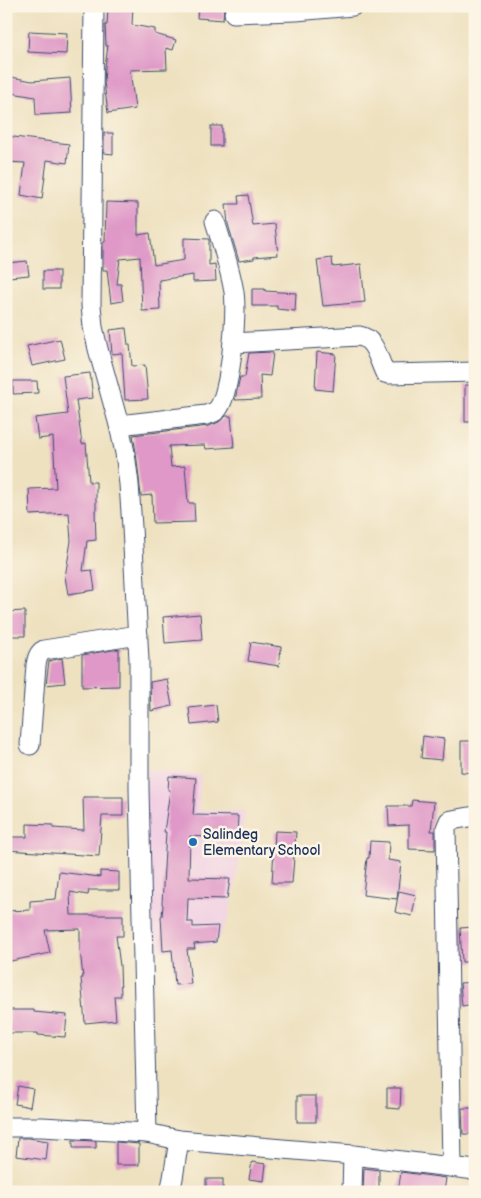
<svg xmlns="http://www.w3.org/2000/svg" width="481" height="1198" font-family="'Balsamiq Sans',sans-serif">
  <rect width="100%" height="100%" fill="#fcf5e5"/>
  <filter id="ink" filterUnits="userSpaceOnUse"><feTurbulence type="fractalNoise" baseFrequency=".02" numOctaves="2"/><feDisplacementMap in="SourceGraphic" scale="10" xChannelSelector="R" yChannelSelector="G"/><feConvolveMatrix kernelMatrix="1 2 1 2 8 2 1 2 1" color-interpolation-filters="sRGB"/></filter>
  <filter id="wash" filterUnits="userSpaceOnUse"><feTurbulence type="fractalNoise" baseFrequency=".0096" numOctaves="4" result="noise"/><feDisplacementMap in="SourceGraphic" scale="20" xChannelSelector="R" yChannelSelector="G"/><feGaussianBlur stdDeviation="1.12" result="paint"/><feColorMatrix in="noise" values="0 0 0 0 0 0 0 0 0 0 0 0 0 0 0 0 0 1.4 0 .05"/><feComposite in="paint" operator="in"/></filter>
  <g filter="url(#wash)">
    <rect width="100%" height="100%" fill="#eee1c0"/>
    <path fill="#f1d0e3" d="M 146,769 L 201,775 L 198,810 L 245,811 L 236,879 L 228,920 L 214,946 L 144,952 Z"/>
    <g id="blocks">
      <g fill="#df98c7">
        <path d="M 108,6 L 133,6 L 132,25 L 155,29 L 155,34 L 176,40 L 173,50 L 166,48 L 167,69 L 130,70 L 135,109 L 108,113 L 104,82 L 105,67 L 108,46 L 106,46 L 105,25 L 107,25 Z"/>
        <path d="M 198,6 L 224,6 L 223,20 L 197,18 Z"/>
        <path d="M 29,31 L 67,33 L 66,54 L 28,52 Z"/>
        <path d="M 6,76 L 32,81 L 70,78 L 72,113 L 36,115 L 35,97 L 6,92 Z"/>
        <rect x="211" y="126" width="11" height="20"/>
        <path d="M 104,133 L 113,133 L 113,154 L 104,153 Z"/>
        <path d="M 6,136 L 69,144 L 67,163 L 47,160 L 42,199 L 21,195 L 25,163 L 6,162 Z"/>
        <path d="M 248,195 L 253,226 L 275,224 L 278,255 L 254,257 L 254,259 L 239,261 L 228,224 L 226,204 L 239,204 L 238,196 Z"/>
        <path d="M 106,202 L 138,203 L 138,235 L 150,233 L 154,265 L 184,260 L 184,238 L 209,239 L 209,265 L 215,264 L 216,281 L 193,282 L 193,275 L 159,280 L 160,310 L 142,311 L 140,257 L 120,259 L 117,284 L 121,284 L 123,301 L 111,303 L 107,270 L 103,270 L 103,242 L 105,242 Z"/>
        <path d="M 332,258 L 333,267 L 361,264 L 365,302 L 323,306 L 317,260 Z"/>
        <path d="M 27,261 L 29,275 L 9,277 L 7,263 Z"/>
        <rect x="43" y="271" width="16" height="18"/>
        <path d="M 252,289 L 265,289 L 265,291 L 296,293 L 295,311 L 277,309 L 277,306 L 252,306 Z"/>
        <path d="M 126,328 L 128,345 L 130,345 L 132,366 L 145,365 L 148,399 L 125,400 L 122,353 L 112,354 L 110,330 Z"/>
        <path d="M 60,339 L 65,359 L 32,366 L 27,346 Z"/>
        <path d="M 271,352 L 273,353 L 270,376 L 260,375 L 261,399 L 235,400 L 240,377 L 245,377 L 249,353 Z"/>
        <path d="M 317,352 L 336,354 L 333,391 L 315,389 Z"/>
        <path d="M 90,373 L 93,398 L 76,400 L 82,444 L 86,443 L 89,482 L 96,482 L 96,510 L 95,510 L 96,540 L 87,541 L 83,571 L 92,570 L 95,590 L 68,594 L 65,577 L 71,541 L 69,513 L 30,515 L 29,489 L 56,488 L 53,437 L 38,439 L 35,418 L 68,414 L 63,376 Z"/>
        <path d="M 13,381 L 37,381 L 38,393 L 13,394 Z"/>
        <rect x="465" y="385" width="10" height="37"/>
        <path d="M 226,416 L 231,416 L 234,447 L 206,449 L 205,445 L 169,446 L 171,467 L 185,466 L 188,503 L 194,503 L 195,522 L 153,523 L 152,495 L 141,496 L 136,452 L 133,435 L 209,426 L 219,422 Z"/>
        <path d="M 25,611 L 25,636 L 6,636 L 6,612 Z"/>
        <path d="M 200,614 L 202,640 L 165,643 L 163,617 Z"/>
        <path d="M 251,642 L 281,647 L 279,666 L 248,661 Z"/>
        <path d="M 119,649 L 119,686 L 82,687 L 82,655 Z"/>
        <path d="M 62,658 L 65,683 L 46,685 L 49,661 Z"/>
        <path d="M 167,679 L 172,706 L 151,711 L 150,682 Z"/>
        <path d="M 216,705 L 218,722 L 191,725 L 189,708 Z"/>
        <path d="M 423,736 L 444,739 L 442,760 L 421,758 Z"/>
        <path d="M 461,741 L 475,741 L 475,773 L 461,772 Z"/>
        <path d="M 169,776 L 196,778 L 193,815 L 238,816 L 237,839 L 190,836 L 189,878 L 230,879 L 227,899 L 188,898 L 187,922 L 193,922 L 193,927 L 218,926 L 216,942 L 194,944 L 195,949 L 187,949 L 191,984 L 175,985 L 172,950 L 163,951 L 161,916 L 162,916 L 163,905 L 162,904 L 166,832 L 164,832 L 170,790 L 168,790 Z"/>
        <path d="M 83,797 L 123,797 L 123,816 L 102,816 L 99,856 L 6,850 L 6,837 L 27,837 L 27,824 L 53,825 L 53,828 L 84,830 Z"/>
        <path d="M 412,800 L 434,802 L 431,831 L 435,831 L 435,850 L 409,849 L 409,825 L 389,826 L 388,806 L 411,806 Z"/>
        <path d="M 275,831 L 296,832 L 292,883 L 272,883 Z"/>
        <path d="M 370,841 L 389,842 L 388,860 L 401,862 L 397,899 L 363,895 L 367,858 L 369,858 Z"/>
        <path d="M 100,871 L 119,872 L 119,890 L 89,890 L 88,895 L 70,892 L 71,915 L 123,915 L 123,936 L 116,936 L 120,966 L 121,996 L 114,996 L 116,1020 L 85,1023 L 81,978 L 83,978 L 80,949 L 80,929 L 45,930 L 50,953 L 6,962 L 6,911 L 30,910 L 30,901 L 56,899 L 59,872 L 100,877 Z"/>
        <path d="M 399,891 L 416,895 L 412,916 L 395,912 Z"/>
        <path d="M 475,927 L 475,962 L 462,962 L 460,928 Z"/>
        <path d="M 475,982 L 475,1004 L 462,1006 L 460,983 Z"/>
        <path d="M 9,1010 L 34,1010 L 34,1012 L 67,1015 L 65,1037 L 38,1035 L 38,1033 L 9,1033 Z"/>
        <path d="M 18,1086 L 33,1089 L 30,1107 L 15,1104 Z"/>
        <path d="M 387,1088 L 401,1088 L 400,1109 L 387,1108 Z"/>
        <rect x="297" y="1096" width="19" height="26"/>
        <path d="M 462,1108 L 475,1108 L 475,1134 L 463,1134 Z"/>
        <path d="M 18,1138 L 28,1138 L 48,1141 L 46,1160 L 16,1156 Z"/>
        <path d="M 73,1140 L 96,1141 L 96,1148 L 73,1148 Z"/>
        <path d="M 116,1142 L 139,1144 L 139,1165 L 116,1165 Z"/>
        <path d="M 252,1162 L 266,1164 L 264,1181 L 249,1179 Z"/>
        <path d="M 364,1168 L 379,1170 L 379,1192 L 363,1192 Z"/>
        <path d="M 401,1172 L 446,1178 L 444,1192 L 398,1192 Z"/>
        <rect x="206" y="1179" width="17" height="13"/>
      </g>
    </g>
  </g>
  <g filter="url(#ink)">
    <use href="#blocks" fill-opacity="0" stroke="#3b4a6d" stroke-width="1"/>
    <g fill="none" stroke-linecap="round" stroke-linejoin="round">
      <g stroke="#3b4a6d" stroke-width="21">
        <g id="minor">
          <path d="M 94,6 L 91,305 L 93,327 L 98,349 L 119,425 L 125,453 L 129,484 L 132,527 L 139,660 L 139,788 L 147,1133"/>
          <path d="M 234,13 L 296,11 L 353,6"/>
          <path d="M 233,343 L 359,336 C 375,338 378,359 385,373 L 389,374 L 475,372"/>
          <path d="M 119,425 L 206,415 C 210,414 214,413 217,410 C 231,395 237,313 234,292 C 230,268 222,244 215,221"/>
          <path d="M 30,745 L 36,665 C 37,659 38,653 44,650 L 138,635"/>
          <path d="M 6,1127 L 42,1127 L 147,1133 L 179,1140 L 353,1155 L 475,1170"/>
          <path d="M 452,1166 L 446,828 L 449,821 L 452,820 L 475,816"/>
          <path d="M 170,1192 L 173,1178 L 179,1140"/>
          <path d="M 352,1192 L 353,1155"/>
        </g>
      </g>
      <use href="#minor" stroke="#fff" stroke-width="19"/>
    </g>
  </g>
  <circle fill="#1f6fb2" stroke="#fcf5e5" stroke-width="2" cx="193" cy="842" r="5"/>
  <g text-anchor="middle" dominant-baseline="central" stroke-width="5" stroke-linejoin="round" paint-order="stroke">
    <g font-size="14" fill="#1b2f5e" stroke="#fcf5e5" text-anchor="start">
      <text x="203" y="834">Salindeg<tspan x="203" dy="16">Elementary School</tspan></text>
    </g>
  </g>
  <rect width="481" height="1198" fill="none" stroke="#fcf5e5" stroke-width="25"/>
</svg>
